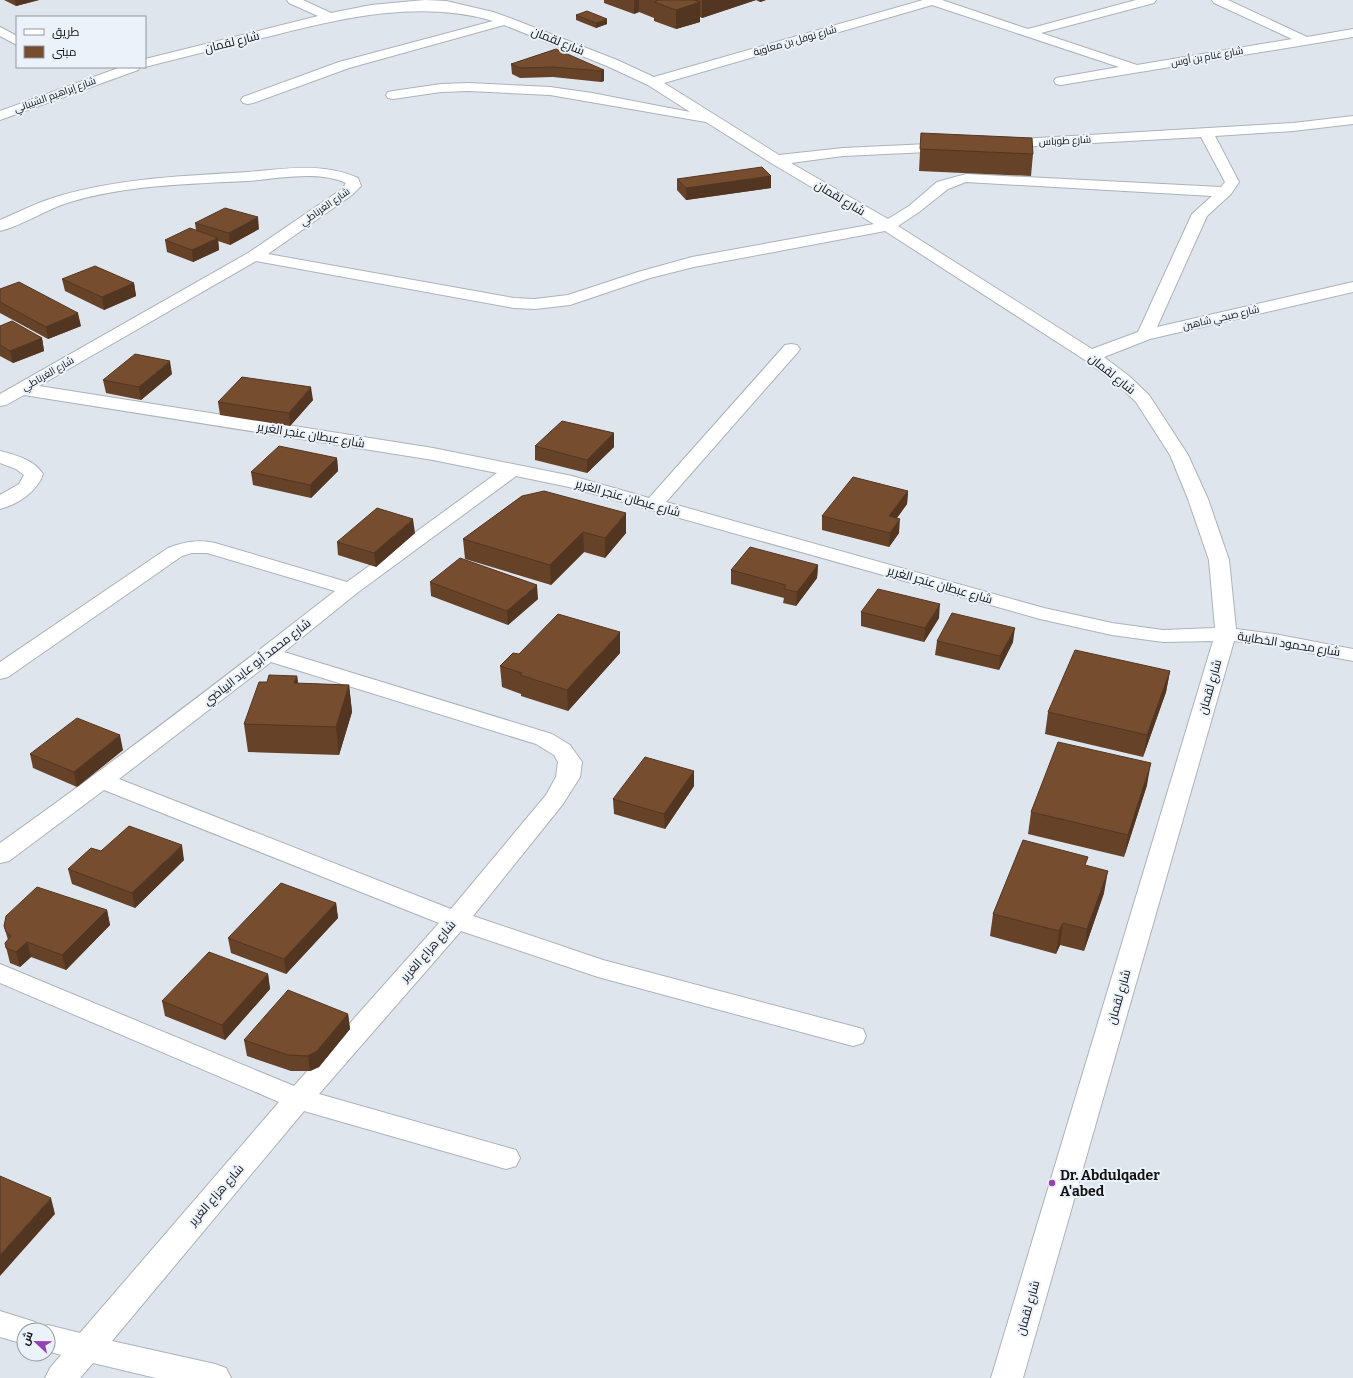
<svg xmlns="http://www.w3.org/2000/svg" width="1353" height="1378" font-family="Bitter,Cairo,serif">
  <rect width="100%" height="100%" fill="#dfe5ed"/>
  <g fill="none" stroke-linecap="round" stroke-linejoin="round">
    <g stroke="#acb2b9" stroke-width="2">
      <g id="minor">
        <path d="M 287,0 L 303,0 L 331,13 L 371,5 L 425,0 L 446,1 L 493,12 L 510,18 L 617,60 L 654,77 L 923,0 L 942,0 L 1028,29 L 1136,0 L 1156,0 L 1154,3 L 1041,33 L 1137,65 L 1292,39 L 1214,3 L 1212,0 L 1228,0 L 1307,37 L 1353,29 L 1353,37 L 1061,85 L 1056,84 L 1054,81 L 1056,78 L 1119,67 L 932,5 L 664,83 L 779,155 L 843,148 L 950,143 L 955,144 L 957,147 L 955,150 L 950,151 L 843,156 L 791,163 L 888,219 L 909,206 L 937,182 L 966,174 L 1221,187 L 1225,182 L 1201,137 L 1003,148 L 998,147 L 996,144 L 998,141 L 1003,140 L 1293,123 L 1353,116 L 1353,124 L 1293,131 L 1215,136 L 1239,182 L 1231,194 L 1207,216 L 1157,327 L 1353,282 L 1353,292 L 1150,339 L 1104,357 L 1129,376 L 1149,395 L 1188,455 L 1208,499 L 1229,560 L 1236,629 L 1274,634 L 1353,649 L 1353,661 L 1274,646 L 1234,641 L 1023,1378 L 991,1378 L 1213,641 L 1163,642 L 1112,635 L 1040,619 L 569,487 L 516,476 L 357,593 L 284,652 L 552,734 L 570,745 L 582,762 L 580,777 L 563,804 L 473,916 L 603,960 L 863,1029 L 866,1036 L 863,1043 L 853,1046 L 598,977 L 461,931 L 319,1094 L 516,1150 L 520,1158 L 516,1166 L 506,1169 L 304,1111 L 112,1341 L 215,1364 L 226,1368 L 231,1378 L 156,1378 L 93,1363 L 80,1378 L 45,1378 L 50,1368 L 61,1355 L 48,1351 L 48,1330 L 24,1330 L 24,1344 L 0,1337 L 0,1311 L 35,1322 L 38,1328 L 48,1325 L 80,1333 L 279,1102 L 0,983 L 0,964 L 294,1086 L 439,923 L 104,790 L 9,861 L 0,863 L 0,843 C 114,762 225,677 335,591 L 207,553 L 192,553 L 182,556 L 8,677 L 0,679 L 0,662 L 168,548 C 184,542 198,539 215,543 L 347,582 L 497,473 L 433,460 L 24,395 L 6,405 L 0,406 L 0,394 L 248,253 L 342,189 L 346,183 C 316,170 279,179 247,181 C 188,184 127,185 70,202 C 46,209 24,225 0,231 L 0,220 C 19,212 38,202 59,196 C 120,178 185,176 248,172 C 285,169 322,162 358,178 L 361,186 L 352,195 L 268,254 L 514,298 L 535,299 L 568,295 L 638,272 L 692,257 L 874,224 L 771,163 L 706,122 L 550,95 L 468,91 L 441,92 L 393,99 L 388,98 L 386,95 L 388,92 L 393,91 L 441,84 L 468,83 L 550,87 L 592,93 L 690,112 L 648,85 L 607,66 L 504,25 L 349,68 L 253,103 L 248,104 L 243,103 L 241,100 L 243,97 L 339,62 L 493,21 C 422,0 345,17 275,35 C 232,45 188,56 145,67 L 145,59 L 318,16 L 289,3 ZM 966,182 L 1212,196 L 1192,214 L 1138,332 L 1092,349 L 898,226 L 919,212 L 948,189 ZM 885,231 L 1085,360 L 1117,384 L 1136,402 L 1170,455 L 1188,499 L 1209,560 L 1215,628 L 1163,630 L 1112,623 L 1044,608 L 666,502 L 797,353 L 800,349 L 797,345 L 791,344 L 785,345 L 649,498 L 572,476 L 433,448 L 39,386 L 256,261 L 514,308 L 535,309 L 570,305 L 650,278 L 694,267 ZM 271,662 L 536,744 L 554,755 L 558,762 L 556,777 L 546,795 L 451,909 L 119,779 Z"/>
        <path d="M 0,27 L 17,36 L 17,45 L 0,36 Z"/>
        <path d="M 121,67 L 140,67 L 138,70 L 0,120 L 0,111 Z"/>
        <path d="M 0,451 C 16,455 34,460 43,474 C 37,492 18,504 0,509 L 0,495 L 19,484 L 24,475 L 16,469 L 0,463 Z"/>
      </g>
    </g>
    <use href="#minor" fill="#fff" fill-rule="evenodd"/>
  </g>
  <g fill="#664229">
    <path d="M 4,0 L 39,0 L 16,6 Z"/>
    <path d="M 604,0 L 766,0 L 760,2 L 756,0 L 702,18 L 700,17 L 700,22 L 676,29 L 654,21 L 654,18 L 639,12 L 634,14 L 604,3 Z"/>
    <path d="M 576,15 L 607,24 L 596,28 L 576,20 Z"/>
    <path d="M 511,64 L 604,70 L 604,81 L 601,82 L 553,77 L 520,78 L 512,74 Z"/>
    <path d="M 921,133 L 1033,154 L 1031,176 L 919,171 Z"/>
    <path d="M 771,176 L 771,188 L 686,200 L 677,190 L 677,179 Z"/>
    <path d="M 195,223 L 259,229 L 230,245 L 218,241 L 219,250 L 193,262 L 167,252 L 165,240 L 196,230 Z"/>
    <path d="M 62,279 L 134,283 L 136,296 L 104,310 L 65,291 Z"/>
    <path d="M 0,289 L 81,326 L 48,339 L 0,313 Z"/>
    <path d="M 0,326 L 42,338 L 44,351 L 13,363 L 0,356 Z"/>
    <path d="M 172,374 L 141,400 L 106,393 L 103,380 Z"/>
    <path d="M 313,400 L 290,426 L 220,415 L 218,402 Z"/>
    <path d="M 614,433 L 614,447 L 587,473 L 535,460 L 535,446 Z"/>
    <path d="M 337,458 L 338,471 L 311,498 L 253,485 L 251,472 Z"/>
    <path d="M 908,491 L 907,504 L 897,518 L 899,533 L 889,547 L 822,530 L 822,516 Z"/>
    <path d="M 522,496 L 626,533 L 605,558 L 584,552 L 551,585 L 465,559 L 463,539 Z"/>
    <path d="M 415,533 L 376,567 L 338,555 L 337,542 Z"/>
    <path d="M 818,565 L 817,578 L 796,606 L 783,603 L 784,598 L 731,584 L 731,570 Z"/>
    <path d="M 430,582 L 538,599 L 508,625 L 431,596 Z"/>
    <path d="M 861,612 L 939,618 L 924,642 L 861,626 Z"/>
    <path d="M 937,641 L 1013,642 L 999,670 L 935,655 Z"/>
    <path d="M 620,653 L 568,711 L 521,696 L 521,694 L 502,687 L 500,666 Z"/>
    <path d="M 1170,671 L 1166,692 L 1143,757 L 1045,734 L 1048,712 Z"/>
    <path d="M 297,676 L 298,683 L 349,685 L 352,712 L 339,755 L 248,752 L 244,724 L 267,682 Z"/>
    <path d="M 123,750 L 77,787 L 33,768 L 30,754 Z"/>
    <path d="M 694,771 L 694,786 L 665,829 L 614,814 L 613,799 Z"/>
    <path d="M 1147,785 L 1124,857 L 1028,834 L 1031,812 Z"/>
    <path d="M 184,860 L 135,908 L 72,884 L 68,869 Z"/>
    <path d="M 1087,865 L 1104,893 L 1084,951 L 1060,945 L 1056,954 L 990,936 L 993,914 Z"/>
    <path d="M 336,903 L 338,918 L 286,974 L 231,953 L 228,938 Z"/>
    <path d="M 107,910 L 110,925 L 66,970 L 31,957 L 20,967 L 10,963 L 5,943 L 8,940 L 4,926 Z"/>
    <path d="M 268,974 L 270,989 L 225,1040 L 165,1016 L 162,1001 Z"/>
    <path d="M 348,1014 L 350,1029 L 319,1067 L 310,1071 L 291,1071 L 247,1056 L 244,1040 Z"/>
  </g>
  <g fill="#533622">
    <path d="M 15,0 L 39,0 L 16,6 Z"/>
    <path d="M 634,0 L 639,0 L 639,12 L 634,14 Z"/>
    <path d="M 691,0 L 698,0 L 698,3 L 700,2 L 700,22 L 676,29 L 676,10 Z"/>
    <path d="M 702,0 L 756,0 L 702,18 Z"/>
    <path d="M 760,0 L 766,0 L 760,2 Z"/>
    <path d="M 607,19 L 607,24 L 596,28 L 596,23 Z"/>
    <path d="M 604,70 L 604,81 L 601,82 L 601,71 Z"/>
    <path d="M 771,176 L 771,188 L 686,200 L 686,188 Z"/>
    <path d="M 258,217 L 259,229 L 230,245 L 229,233 Z"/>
    <path d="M 218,238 L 219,250 L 193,262 L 192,250 Z"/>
    <path d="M 134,283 L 136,296 L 104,310 L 102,297 Z"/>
    <path d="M 78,313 L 81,326 L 48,339 L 46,327 Z"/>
    <path d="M 42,338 L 44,351 L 13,363 L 10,351 Z"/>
    <path d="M 170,361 L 172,374 L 141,400 L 139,387 Z"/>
    <path d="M 311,387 L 313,400 L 290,426 L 289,413 Z"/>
    <path d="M 614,433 L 614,447 L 587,473 L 587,460 Z"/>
    <path d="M 337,458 L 338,471 L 311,498 L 310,485 Z"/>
    <path d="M 908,491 L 907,504 L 888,530 L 889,516 Z"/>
    <path d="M 626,513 L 626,533 L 605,558 L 605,538 Z"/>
    <path d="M 413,519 L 415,533 L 376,567 L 374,553 Z"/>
    <path d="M 900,519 L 899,533 L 889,547 L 890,533 Z"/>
    <path d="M 583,532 L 584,552 L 551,585 L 550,565 Z"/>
    <path d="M 818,565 L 817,578 L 796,606 L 797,592 Z"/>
    <path d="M 537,585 L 538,599 L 508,625 L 507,611 Z"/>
    <path d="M 940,604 L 939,618 L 924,642 L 925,628 Z"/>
    <path d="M 1015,628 L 1013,642 L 999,670 L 1000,656 Z"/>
    <path d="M 620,632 L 620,653 L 568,711 L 567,690 Z"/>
    <path d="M 1170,671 L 1166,692 L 1143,757 L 1147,735 Z"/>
    <path d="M 297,676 L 301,704 L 294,683 Z"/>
    <path d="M 349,685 L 352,712 L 339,755 L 336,727 Z"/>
    <path d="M 120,735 L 123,750 L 77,787 L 74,772 Z"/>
    <path d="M 1151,763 L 1147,785 L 1124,857 L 1128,835 Z"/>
    <path d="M 694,771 L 694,786 L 665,829 L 664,814 Z"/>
    <path d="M 182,845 L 184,860 L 135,908 L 132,893 Z"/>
    <path d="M 1108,871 L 1104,893 L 1084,951 L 1087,929 Z"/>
    <path d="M 336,903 L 338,918 L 286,974 L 284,959 Z"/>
    <path d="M 107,910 L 110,925 L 66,970 L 62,955 Z"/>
    <path d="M 1063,923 L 1060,945 L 1056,954 L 1059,931 Z"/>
    <path d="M 27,942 L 31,957 L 20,967 L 16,952 Z"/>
    <path d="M 268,974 L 270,989 L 225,1040 L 222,1025 Z"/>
    <path d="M 348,1014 L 350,1029 L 319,1067 L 310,1071 L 308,1056 Z"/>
    <path d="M 51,1198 L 55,1214 L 0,1276 L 0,1255 Z"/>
  </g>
  <g fill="#774d30" stroke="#533622">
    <path d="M 657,0 L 694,0 L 700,2 L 676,10 L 654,2 L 658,0 Z"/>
    <path d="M 587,11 L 607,19 L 596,23 L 576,15 Z"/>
    <path d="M 556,49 L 604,70 L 601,71 L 553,67 L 520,68 L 511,64 Z"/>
    <path d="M 921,133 L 1032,138 L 1033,154 L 920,149 Z"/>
    <path d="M 762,167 L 771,176 L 686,188 L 677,179 Z"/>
    <path d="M 225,208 L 258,217 L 229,233 L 195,223 Z"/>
    <path d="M 190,228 L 218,238 L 192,250 L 165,240 Z"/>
    <path d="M 95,266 L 134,283 L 102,297 L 62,279 Z"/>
    <path d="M 19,282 L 78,313 L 46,327 L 0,302 L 0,289 Z"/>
    <path d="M 12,321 L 42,338 L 10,351 L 0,345 L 0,326 Z"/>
    <path d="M 135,354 L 170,361 L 139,387 L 103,380 Z"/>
    <path d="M 242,377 L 311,387 L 289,413 L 218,402 Z"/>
    <path d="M 562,421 L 614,433 L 587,460 L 535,446 Z"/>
    <path d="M 279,446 L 337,458 L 310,485 L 251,472 Z"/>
    <path d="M 853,477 L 908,491 L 889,516 L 900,519 L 890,533 L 822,516 Z"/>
    <path d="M 544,491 L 626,513 L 605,538 L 583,532 L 550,565 L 463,539 L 522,496 Z"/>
    <path d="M 377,508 L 413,519 L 374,553 L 337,542 Z"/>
    <path d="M 750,547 L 818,565 L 797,592 L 784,589 L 786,585 L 731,570 Z"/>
    <path d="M 460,558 L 537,585 L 507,611 L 430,582 Z"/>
    <path d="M 878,589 L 940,604 L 925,628 L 861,612 Z"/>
    <path d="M 952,613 L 1015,628 L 1000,656 L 937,641 Z"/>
    <path d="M 558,614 L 620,632 L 567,690 L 520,675 L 522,673 L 500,666 L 513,653 L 519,654 Z"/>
    <path d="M 1075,650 L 1170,671 L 1147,735 L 1048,712 Z"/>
    <path d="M 269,675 L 297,676 L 294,683 L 349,685 L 336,727 L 244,724 L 259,682 L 267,682 Z"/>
    <path d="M 77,718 L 120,735 L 74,772 L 30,754 Z"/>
    <path d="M 1058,742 L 1151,763 L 1128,835 L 1031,812 Z"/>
    <path d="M 645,757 L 694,771 L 664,814 L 613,799 Z"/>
    <path d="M 129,826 L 182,845 L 132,893 L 68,869 L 91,848 L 101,851 Z"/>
    <path d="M 1023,840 L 1088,857 L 1085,865 L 1108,871 L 1087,929 L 1063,923 L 1059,931 L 993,914 Z"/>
    <path d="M 281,883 L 336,903 L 284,959 L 228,938 Z"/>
    <path d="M 37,887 L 107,910 L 62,955 L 27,942 L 16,952 L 6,948 L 5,943 L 11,936 L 6,932 L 4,926 L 6,916 Z"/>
    <path d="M 209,952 L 268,974 L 222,1025 L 162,1001 Z"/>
    <path d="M 288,990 L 348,1014 L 317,1051 L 308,1056 L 288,1055 L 244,1040 Z"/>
    <path d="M 0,1176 L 51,1198 L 0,1255 Z"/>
  </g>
  <circle fill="#9443b2" stroke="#ecf2fa" stroke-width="1.5" cx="1052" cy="1183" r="4"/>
  <g text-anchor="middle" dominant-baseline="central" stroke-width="4" stroke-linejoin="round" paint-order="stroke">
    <g font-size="10" fill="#101214" stroke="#ecf2fa">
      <text transform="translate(795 41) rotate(-16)">شارع نوفل بن معاوية</text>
      <text transform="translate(1207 57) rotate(-10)">شارع غنام بن أوس</text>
      <text transform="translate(55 95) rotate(-20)">شارع إبراهيم الشيباني</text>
      <text transform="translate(1065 141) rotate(-3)">شارع طوباس</text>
      <text transform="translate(325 207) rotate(-35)">شارع الغرناطي</text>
      <text transform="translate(1221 318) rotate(-13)">شارع صبحي شاهين</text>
      <text transform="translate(48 374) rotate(-30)">شارع الغرناطي</text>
    </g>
    <g font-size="12" fill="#101214" stroke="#ecf2fa">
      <text transform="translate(558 41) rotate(22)">شارع لقمان</text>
      <text transform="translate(232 42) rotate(-14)">شارع لقمان</text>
      <text transform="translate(840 198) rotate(31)">شارع لقمان</text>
      <text transform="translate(1112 374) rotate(39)">شارع لقمان</text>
      <text transform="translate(311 435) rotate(9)">شارع عبطان عنجر الغرير</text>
      <text transform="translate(628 498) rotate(16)">شارع عبطان عنجر الغرير</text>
      <text transform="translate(940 585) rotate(16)">شارع عبطان عنجر الغرير</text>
      <text transform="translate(1289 644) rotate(9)">شارع محمود الخطايبة</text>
      <text transform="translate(257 662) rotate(-38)">شارع محمد أبو عايد البياضي</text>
      <text transform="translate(1210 687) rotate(-74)">شارع لقمان</text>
      <text transform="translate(428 951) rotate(-49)">شارع هزاع الغرير</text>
      <text transform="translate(1119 997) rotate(-74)">شارع لقمان</text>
      <text transform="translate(216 1195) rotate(-49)">شارع هزاع الغرير</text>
      <text transform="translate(1028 1308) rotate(-74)">شارع لقمان</text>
    </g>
    <g font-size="14" font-weight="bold" fill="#101214" stroke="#ecf2fa" text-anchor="start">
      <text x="1060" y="1175">Dr. Abdulqader<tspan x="1060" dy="16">A'abed</tspan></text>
    </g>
  </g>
  <rect x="16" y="16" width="130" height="52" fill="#ecf2fa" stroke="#94989e"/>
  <rect x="24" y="29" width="20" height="6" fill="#ffffff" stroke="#94989e"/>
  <text x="52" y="36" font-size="12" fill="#101214">طريق</text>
  <rect x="24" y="46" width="20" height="12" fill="#774d30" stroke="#94989e"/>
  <text x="52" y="56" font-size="12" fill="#101214">مبنى</text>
  <g transform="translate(36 1342) rotate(292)"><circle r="19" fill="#ecf2fa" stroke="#94989e"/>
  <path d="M0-3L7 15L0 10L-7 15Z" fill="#9443b2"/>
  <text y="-6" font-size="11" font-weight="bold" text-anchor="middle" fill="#101214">ش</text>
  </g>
</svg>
